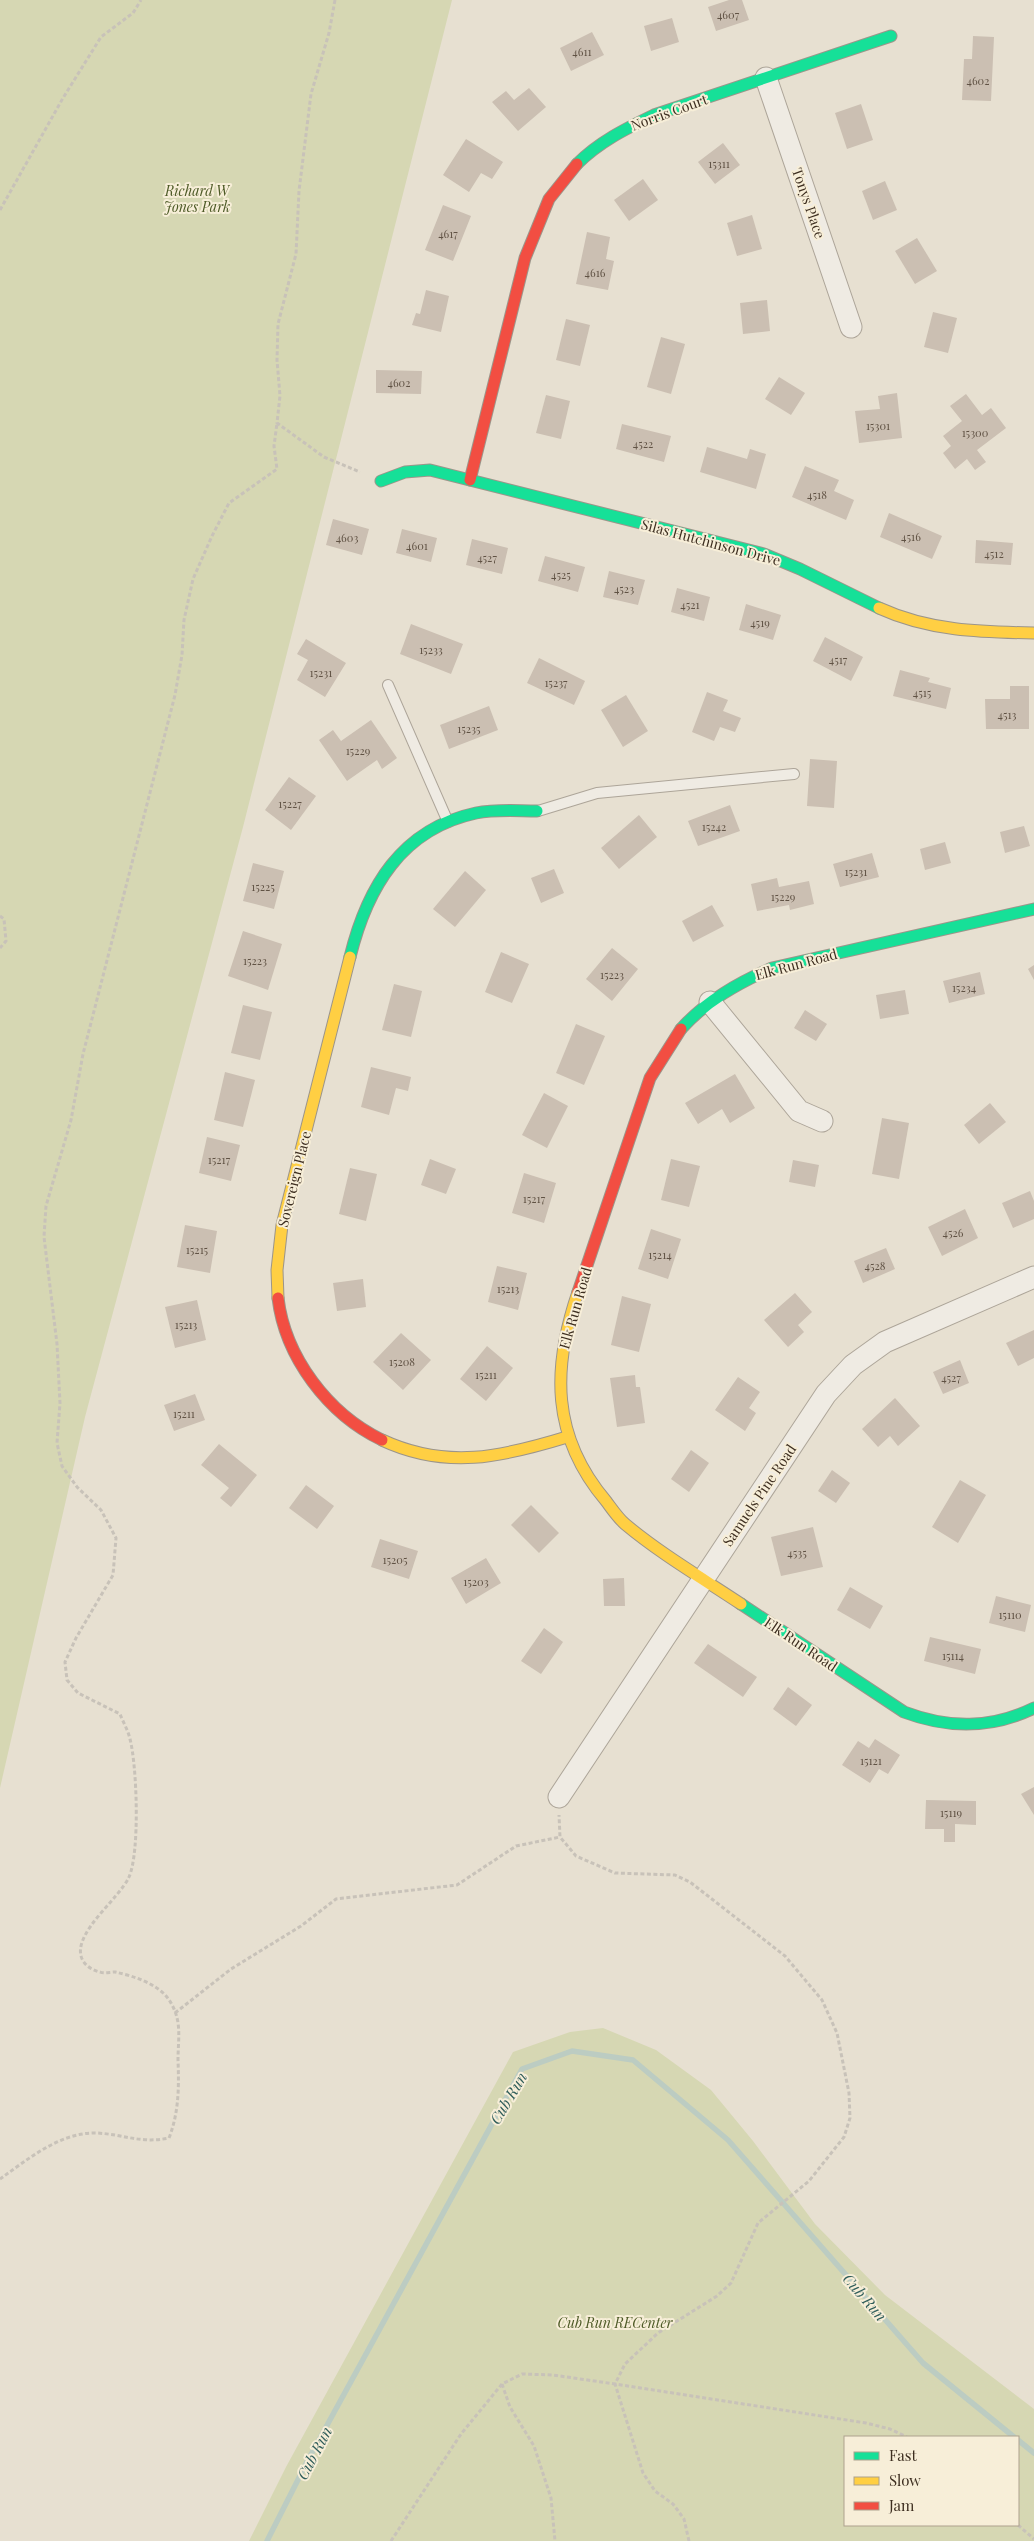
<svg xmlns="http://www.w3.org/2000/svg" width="1034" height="2541" font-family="'Playfair Display',serif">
  <rect width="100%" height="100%" fill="#e7e0d1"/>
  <g fill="#d6d7b3" fill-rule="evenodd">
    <path d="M 0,0 L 452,0 L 243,827 L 85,1417 L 0,1788 Z"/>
    <path d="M 603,2028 L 656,2050 L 711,2090 L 753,2141 L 815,2224 L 885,2295 L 1034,2409 L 1034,2541 L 249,2541 L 286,2467 L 513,2052 L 570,2032 ZM 845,2437 L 1018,2437 L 1018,2525 L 845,2525 Z"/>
  </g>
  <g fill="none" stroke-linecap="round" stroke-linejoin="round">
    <g stroke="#bcccc2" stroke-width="5.5">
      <path d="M 1018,2440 L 1034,2453"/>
      <path d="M 267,2541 L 308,2460 L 522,2069 L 572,2051 L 633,2060 L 728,2140 L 923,2363 L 1014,2437"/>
    </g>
  </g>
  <g fill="#cbbfb2">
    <path d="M 729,0 L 742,0 L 749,20 L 716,31 L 708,7 Z"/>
    <path d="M 672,18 L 679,42 L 651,51 L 644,26 Z"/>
    <path d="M 592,32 L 604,55 L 571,71 L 560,48 Z"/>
    <path d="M 973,36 L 994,37 L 991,101 L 962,100 L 964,59 L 972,59 Z"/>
    <path d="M 529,88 L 546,107 L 518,131 L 492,102 L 506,91 L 514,100 Z"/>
    <path d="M 861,104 L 873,140 L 847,149 L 835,113 Z"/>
    <path d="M 466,139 L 503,162 L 492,179 L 481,173 L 469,192 L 443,175 Z"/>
    <path d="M 723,143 L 740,165 L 715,184 L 698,162 Z"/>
    <path d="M 643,179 L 658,200 L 629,221 L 614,200 Z"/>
    <path d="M 885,181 L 897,210 L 873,220 L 862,191 Z"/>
    <path d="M 443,205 L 471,216 L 453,261 L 425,250 Z"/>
    <path d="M 752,215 L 762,249 L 737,256 L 727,223 Z"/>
    <path d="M 587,232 L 610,237 L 606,259 L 614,261 L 608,290 L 576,284 Z"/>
    <path d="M 917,238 L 937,271 L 915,284 L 895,251 Z"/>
    <path d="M 426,290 L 449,296 L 441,332 L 412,325 L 416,313 L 420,314 Z"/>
    <path d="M 767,300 L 770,331 L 743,334 L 740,303 Z"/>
    <path d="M 933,312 L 957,318 L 948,353 L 924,347 Z"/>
    <path d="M 566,319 L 590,325 L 580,366 L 556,360 Z"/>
    <path d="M 661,337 L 685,344 L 671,394 L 647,387 Z"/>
    <path d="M 376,370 L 422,371 L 421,394 L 376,393 Z"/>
    <path d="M 779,377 L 805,393 L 791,415 L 765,399 Z"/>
    <path d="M 897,393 L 902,438 L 859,443 L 855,411 L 880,409 L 878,396 Z"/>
    <path d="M 966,394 L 982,415 L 991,408 L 1006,428 L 977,450 L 986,462 L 975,470 L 967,459 L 955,469 L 943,453 L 951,446 L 943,436 L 962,421 L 950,406 Z"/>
    <path d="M 546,395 L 570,401 L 561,439 L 536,433 Z"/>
    <path d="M 622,424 L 671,436 L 664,462 L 616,449 Z"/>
    <path d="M 707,447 L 747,459 L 750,449 L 766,454 L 756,489 L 700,472 Z"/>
    <path d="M 805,466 L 839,480 L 834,491 L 854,500 L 846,520 L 792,497 Z"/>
    <path d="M 889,513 L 942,536 L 932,559 L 880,537 Z"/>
    <path d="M 333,519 L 369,529 L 362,555 L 326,545 Z"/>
    <path d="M 402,529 L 437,538 L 431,562 L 396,553 Z"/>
    <path d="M 472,539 L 508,548 L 502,574 L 466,565 Z"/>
    <path d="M 976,540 L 1013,543 L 1011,565 L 975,563 Z"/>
    <path d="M 545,556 L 585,567 L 578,592 L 538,581 Z"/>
    <path d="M 609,571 L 645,580 L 638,605 L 603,597 Z"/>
    <path d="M 677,588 L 710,597 L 704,621 L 671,612 Z"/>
    <path d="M 746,604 L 781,615 L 773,640 L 739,630 Z"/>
    <path d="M 411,624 L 463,644 L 451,674 L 400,654 Z"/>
    <path d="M 825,637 L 863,657 L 851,681 L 813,661 Z"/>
    <path d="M 306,639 L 346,663 L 325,697 L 297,680 L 308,660 L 297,654 Z"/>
    <path d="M 539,658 L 585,681 L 574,705 L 527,683 Z"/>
    <path d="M 900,670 L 930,678 L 928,682 L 951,688 L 946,709 L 893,696 Z"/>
    <path d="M 1010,686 L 1029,686 L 1029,729 L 986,729 L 985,699 L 1010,699 Z"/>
    <path d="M 707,692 L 728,700 L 723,711 L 741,718 L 735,732 L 720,727 L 714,741 L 692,732 Z"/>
    <path d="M 626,695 L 648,731 L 623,747 L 601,710 Z"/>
    <path d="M 489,706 L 498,730 L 449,749 L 440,725 Z"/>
    <path d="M 371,720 L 397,758 L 382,769 L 377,760 L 347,781 L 319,740 L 333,730 L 341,741 Z"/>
    <path d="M 810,759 L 837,761 L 834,808 L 807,806 Z"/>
    <path d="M 289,777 L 316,796 L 291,830 L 265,810 Z"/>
    <path d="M 730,805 L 740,831 L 698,846 L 688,821 Z"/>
    <path d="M 639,815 L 657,837 L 619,869 L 601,848 Z"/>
    <path d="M 1024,826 L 1030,846 L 1005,853 L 1000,832 Z"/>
    <path d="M 945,842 L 951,863 L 925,870 L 920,849 Z"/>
    <path d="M 872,853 L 879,877 L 840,887 L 833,864 Z"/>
    <path d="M 253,863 L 284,871 L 274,909 L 243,901 Z"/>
    <path d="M 554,869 L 564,893 L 541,903 L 531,878 Z"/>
    <path d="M 465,871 L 486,890 L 455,927 L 433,909 Z"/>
    <path d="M 777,878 L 779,887 L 809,881 L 814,904 L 790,910 L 789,905 L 757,911 L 751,884 Z"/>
    <path d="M 712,905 L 724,926 L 693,942 L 682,921 Z"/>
    <path d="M 243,931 L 282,944 L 268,990 L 228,976 Z"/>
    <path d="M 612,948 L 638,969 L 612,1001 L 586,979 Z"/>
    <path d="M 501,952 L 529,964 L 512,1003 L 485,992 Z"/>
    <path d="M 1034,965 L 1034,980 L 1028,969 Z"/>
    <path d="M 980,972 L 985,994 L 949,1003 L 943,981 Z"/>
    <path d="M 394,984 L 422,991 L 411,1037 L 382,1030 Z"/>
    <path d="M 905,990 L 909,1014 L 880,1019 L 876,995 Z"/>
    <path d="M 243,1005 L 272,1012 L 260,1060 L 231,1053 Z"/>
    <path d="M 805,1010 L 827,1024 L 816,1041 L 794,1028 Z"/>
    <path d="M 576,1024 L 605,1036 L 584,1085 L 556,1073 Z"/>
    <path d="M 371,1067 L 411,1077 L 408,1091 L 396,1088 L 389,1115 L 361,1107 Z"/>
    <path d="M 225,1072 L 255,1080 L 243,1127 L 214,1120 Z"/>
    <path d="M 735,1074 L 755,1108 L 730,1123 L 722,1109 L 698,1124 L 685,1103 Z"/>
    <path d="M 544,1093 L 568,1106 L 547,1148 L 522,1135 Z"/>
    <path d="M 990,1103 L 1006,1122 L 979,1144 L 964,1125 Z"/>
    <path d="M 882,1118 L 909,1123 L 899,1179 L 872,1174 Z"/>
    <path d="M 207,1137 L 240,1145 L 231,1181 L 199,1173 Z"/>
    <path d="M 430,1159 L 456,1169 L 446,1194 L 421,1185 Z"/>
    <path d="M 671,1159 L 700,1166 L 689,1207 L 661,1200 Z"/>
    <path d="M 793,1160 L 819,1165 L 815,1187 L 789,1182 Z"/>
    <path d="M 350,1168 L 377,1174 L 366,1221 L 339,1214 Z"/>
    <path d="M 524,1173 L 556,1183 L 544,1223 L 512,1213 Z"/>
    <path d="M 1030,1191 L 1034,1201 L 1034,1219 L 1013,1228 L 1002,1203 Z"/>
    <path d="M 965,1209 L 978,1238 L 942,1256 L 928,1227 Z"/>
    <path d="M 185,1225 L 217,1231 L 210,1273 L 177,1267 Z"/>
    <path d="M 651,1229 L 681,1239 L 668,1279 L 638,1269 Z"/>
    <path d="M 886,1248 L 895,1269 L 863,1283 L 854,1261 Z"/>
    <path d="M 497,1266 L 527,1273 L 518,1310 L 488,1302 Z"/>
    <path d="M 363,1279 L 366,1307 L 337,1311 L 333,1283 Z"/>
    <path d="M 795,1293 L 812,1312 L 798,1325 L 804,1332 L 788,1347 L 764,1320 Z"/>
    <path d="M 622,1296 L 651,1304 L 639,1352 L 611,1345 Z"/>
    <path d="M 197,1300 L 206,1340 L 175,1348 L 165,1307 Z"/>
    <path d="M 1034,1330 L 1034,1358 L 1018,1366 L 1006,1343 Z"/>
    <path d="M 401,1333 L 431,1360 L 403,1390 L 373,1362 Z"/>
    <path d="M 487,1346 L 513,1368 L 486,1401 L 460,1379 Z"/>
    <path d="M 960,1360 L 969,1383 L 943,1394 L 933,1372 Z"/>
    <path d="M 635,1375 L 636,1387 L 640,1387 L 645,1423 L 617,1427 L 610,1378 Z"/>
    <path d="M 738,1377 L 760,1392 L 749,1408 L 756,1413 L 745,1431 L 715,1410 Z"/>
    <path d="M 195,1394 L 205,1420 L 174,1431 L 164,1405 Z"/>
    <path d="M 895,1398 L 920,1426 L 898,1446 L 890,1436 L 878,1447 L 862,1429 Z"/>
    <path d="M 219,1444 L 257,1475 L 231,1507 L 220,1498 L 229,1488 L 201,1465 Z"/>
    <path d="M 691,1450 L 709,1463 L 689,1492 L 671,1479 Z"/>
    <path d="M 832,1470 L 850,1483 L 836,1503 L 818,1491 Z"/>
    <path d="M 960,1480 L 986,1495 L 958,1543 L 932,1527 Z"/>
    <path d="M 306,1485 L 334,1506 L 317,1529 L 289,1508 Z"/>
    <path d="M 531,1505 L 559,1533 L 539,1553 L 511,1525 Z"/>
    <path d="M 813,1527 L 823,1567 L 781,1576 L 771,1537 Z"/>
    <path d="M 380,1539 L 418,1551 L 409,1579 L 371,1567 Z"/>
    <path d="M 486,1558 L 501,1583 L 466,1604 L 451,1578 Z"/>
    <path d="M 624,1578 L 625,1606 L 604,1606 L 603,1579 Z"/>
    <path d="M 850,1587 L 883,1606 L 870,1629 L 837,1610 Z"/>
    <path d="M 996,1596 L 1031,1605 L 1025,1632 L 989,1623 Z"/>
    <path d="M 544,1628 L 563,1642 L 541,1674 L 521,1661 Z"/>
    <path d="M 930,1637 L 981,1649 L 975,1674 L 924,1661 Z"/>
    <path d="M 708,1644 L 757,1677 L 743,1697 L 694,1663 Z"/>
    <path d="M 788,1687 L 812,1705 L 796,1726 L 773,1709 Z"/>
    <path d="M 875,1739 L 900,1755 L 888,1774 L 879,1769 L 870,1783 L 842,1765 L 858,1741 L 869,1748 Z"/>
    <path d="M 1034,1787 L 1034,1815 L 1021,1794 Z"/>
    <path d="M 926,1800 L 976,1801 L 976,1825 L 955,1824 L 955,1842 L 944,1842 L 944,1829 L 925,1829 Z"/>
  </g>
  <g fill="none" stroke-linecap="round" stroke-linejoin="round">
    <g stroke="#ada599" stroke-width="12">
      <g id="lane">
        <path d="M 388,685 L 448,822"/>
        <path d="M 538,811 L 597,793 L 794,774"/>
      </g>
    </g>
    <g stroke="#ada599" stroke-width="23">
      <g id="street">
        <path d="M 766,78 L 851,327"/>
        <path d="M 710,1002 L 799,1111 L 822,1121"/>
        <path d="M 559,1797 L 826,1394 L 853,1365 L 885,1342 L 1034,1277"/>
      </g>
    </g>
    <g stroke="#9c958a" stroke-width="13">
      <g id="fast">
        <path d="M 577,164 C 599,142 625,129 654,115 L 891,36"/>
        <path d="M 381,481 L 405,472 L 430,470 L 764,554 L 800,569 L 879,608"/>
        <path d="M 350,957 C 367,888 401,829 476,813 C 496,809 517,811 537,811"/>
        <path d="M 681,1029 C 706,1001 738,983 772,968 L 1034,909"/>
        <path d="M 741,1604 L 904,1712 C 949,1729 991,1729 1034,1708"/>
      </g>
    </g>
    <g stroke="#9c958a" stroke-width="13">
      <g id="slow">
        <path d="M 879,608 C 929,631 980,632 1034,633"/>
        <path d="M 578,1292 C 552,1368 551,1436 606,1501 C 612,1509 618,1518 625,1524 C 661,1554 702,1578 741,1604"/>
        <path d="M 278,1298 L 277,1270 L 282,1225 L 350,957"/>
        <path d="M 382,1440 C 446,1470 502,1457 567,1437"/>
      </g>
    </g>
    <g stroke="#9c958a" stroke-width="13">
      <g id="jam">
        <path d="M 470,480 L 525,258 L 549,199 L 577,164"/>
        <path d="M 578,1292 L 650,1078 L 681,1029"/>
        <path d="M 278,1298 C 285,1357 328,1414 382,1440"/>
      </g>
    </g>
    <g stroke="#c8c2b9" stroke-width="3" stroke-dasharray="4 2.5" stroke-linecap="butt">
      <path d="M 335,0 L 329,33 L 311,94 L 299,191 L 296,254 L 278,324 L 277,360 L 280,396 L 277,423 L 324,457 L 360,472"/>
      <path d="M 0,210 L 63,98 L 101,37 L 133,13 L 141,0"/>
      <path d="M 0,916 L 4,919 L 6,941 L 0,948"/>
      <path d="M 175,2013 L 231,1969 L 301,1926 L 336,1899 L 457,1885 L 516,1846 L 560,1837"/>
      <path d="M 0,2179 C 27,2160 60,2132 96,2133 C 123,2134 140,2144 169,2138 C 179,2112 179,2087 178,2060 C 178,2040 182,2023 172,2005 C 163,1985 134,1976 115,1972 C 110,1972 104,1974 100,1972 C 91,1970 83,1964 81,1956 C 75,1931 119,1899 129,1877 C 140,1852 137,1766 130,1739 C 128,1730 123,1722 120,1714 L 78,1693 L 67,1680 L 65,1662 L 76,1638 L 113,1575 L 116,1538 L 101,1510 L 77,1487 L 62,1466 L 57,1443 L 60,1403 L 57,1344 L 44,1237 L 46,1206 L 71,1120 L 83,1054 L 175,695 L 182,655 L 184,620 L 193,579 L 212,536 L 229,503 L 277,469 L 274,446 L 277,423"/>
      <path d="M 502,2384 L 510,2407 L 534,2446 L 551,2498 L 555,2541"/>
      <path d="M 1018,2525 L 1034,2539"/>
      <path d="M 391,2541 L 461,2434 L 502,2384 L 522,2374 L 553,2375 L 615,2384 L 625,2364 L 658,2333 L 717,2296 L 731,2283 L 758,2223 L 809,2181 L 844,2137 L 850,2118 L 849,2093 L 837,2033 L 822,2000 L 785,1956 L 690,1882 L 675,1875 L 615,1873 L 576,1856 L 560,1837 L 559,1815"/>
      <path d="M 689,2541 L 684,2519 L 673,2504 L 655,2491 L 643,2473 L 615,2384 L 866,2423 L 890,2429 L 907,2437"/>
    </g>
    <use href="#lane" stroke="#efebe3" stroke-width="10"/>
    <use href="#street" stroke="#efebe3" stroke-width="21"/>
    <use href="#fast" stroke="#16e098" stroke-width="11"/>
    <use href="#slow" stroke="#ffcf43" stroke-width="11"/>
    <use href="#jam" stroke="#f24e42" stroke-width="11"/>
  </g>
  <g text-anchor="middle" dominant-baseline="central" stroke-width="4" stroke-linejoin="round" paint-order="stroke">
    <g font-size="11" fill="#605244">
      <text x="728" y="14">4607</text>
      <text x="582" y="51">4611</text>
      <text x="978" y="80">4602</text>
      <text x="719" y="163">15311</text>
      <text x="448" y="233">4617</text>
      <text x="595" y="272">4616</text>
      <text x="399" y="382">4602</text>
      <text x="878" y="425">15301</text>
      <text x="975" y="432">15300</text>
      <text x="643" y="443">4522</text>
      <text x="817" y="494">4518</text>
      <text x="911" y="536">4516</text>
      <text x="347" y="537">4603</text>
      <text x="417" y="545">4601</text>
      <text x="994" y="553">4512</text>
      <text x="487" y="557">4527</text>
      <text x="561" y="574">4525</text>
      <text x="624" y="588">4523</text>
      <text x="690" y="604">4521</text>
      <text x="760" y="622">4519</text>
      <text x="431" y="649">15233</text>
      <text x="838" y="659">4517</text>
      <text x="321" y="672">15231</text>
      <text x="556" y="682">15237</text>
      <text x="922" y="692">4515</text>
      <text x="1007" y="714">4513</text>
      <text x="469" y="728">15235</text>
      <text x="358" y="750">15229</text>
      <text x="290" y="803">15227</text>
      <text x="714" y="826">15242</text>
      <text x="856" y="871">15231</text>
      <text x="263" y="886">15225</text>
      <text x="783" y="896">15229</text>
      <text x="255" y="960">15223</text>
      <text x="612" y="974">15223</text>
      <text x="964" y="987">15234</text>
      <text x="219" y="1159">15217</text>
      <text x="534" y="1198">15217</text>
      <text x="953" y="1232">4526</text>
      <text x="197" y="1249">15215</text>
      <text x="660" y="1254">15214</text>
      <text x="875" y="1265">4528</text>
      <text x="508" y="1288">15213</text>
      <text x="186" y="1324">15213</text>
      <text x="402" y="1361">15208</text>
      <text x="486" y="1374">15211</text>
      <text x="951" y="1377">4527</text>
      <text x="184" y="1413">15211</text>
      <text x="797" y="1552">4535</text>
      <text x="395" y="1559">15205</text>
      <text x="476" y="1581">15203</text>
      <text x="1010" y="1614">15110</text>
      <text x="953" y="1655">15114</text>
      <text x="871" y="1760">15121</text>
      <text x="951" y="1812">15119</text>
    </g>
    <g font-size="14" fill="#3d2e20" stroke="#f7eed8">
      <text transform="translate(669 112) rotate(-20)">Norris Court</text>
      <text transform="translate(809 203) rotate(71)">Tonys Place</text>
      <text transform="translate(711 542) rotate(15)">Silas Hutchinson Drive</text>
      <text transform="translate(796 964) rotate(-15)">Elk Run Road</text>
      <text transform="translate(294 1179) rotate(-76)">Sovereign Place</text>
      <text transform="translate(575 1308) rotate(-74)">Elk Run Road</text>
      <text transform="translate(759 1495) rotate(-56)">Samuels Pine Road</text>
      <text transform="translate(801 1644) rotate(34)">Elk Run Road</text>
    </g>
    <g font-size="14" font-style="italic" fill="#4d5a26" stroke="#f7eed8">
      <text x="197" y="190">Richard W<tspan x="197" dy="16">Jones Park</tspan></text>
      <text x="615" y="2322">Cub Run RECenter</text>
    </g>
    <g font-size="15" font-style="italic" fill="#2f5d5a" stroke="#f7eed8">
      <text transform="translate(508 2098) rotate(-59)">Cub Run</text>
      <text transform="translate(865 2297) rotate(49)">Cub Run</text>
      <text transform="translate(314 2453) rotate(-62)">Cub Run</text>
    </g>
  </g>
  <rect x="844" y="2436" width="175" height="90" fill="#f7eed8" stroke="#ada18e"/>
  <rect x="854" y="2452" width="25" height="8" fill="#16e098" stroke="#ada18e"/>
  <text x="889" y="2461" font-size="15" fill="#3d2e20">Fast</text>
  <rect x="854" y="2477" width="25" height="8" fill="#ffcf43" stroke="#ada18e"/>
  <text x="889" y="2486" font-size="15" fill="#3d2e20">Slow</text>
  <rect x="854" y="2502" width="25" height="8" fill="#f24e42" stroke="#ada18e"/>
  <text x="889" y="2511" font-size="15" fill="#3d2e20">Jam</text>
</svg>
